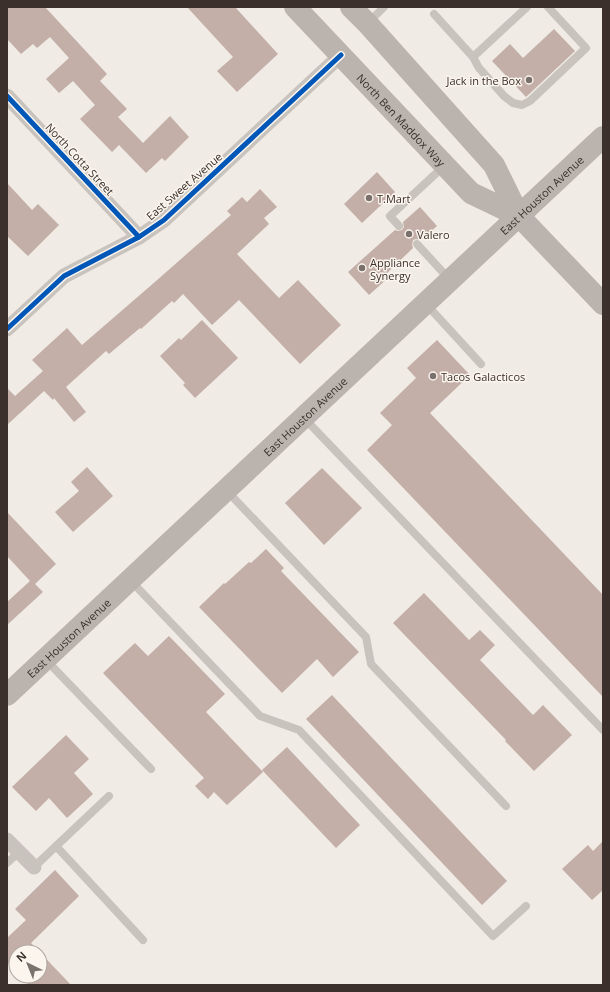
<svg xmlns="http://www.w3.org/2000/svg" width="610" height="992" font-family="'Open Sans',sans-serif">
  <rect width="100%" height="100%" fill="#f0ebe5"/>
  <g fill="#c3afa7">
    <path d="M 7,7 L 45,7 L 107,74 L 100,81 L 127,109 L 118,117 L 143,143 L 170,116 L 189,137 L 165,161 L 162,158 L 146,173 L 119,145 L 112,152 L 80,119 L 95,105 L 73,81 L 59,93 L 46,79 L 69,58 L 50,37 L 37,48 L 33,44 L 21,54 L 7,39 Z"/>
    <path d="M 187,7 L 235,7 L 278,54 L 237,92 L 217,71 L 233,57 Z"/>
    <path d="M 554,29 L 575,51 L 526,97 L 492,61 L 510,44 L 523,58 Z"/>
    <path d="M 377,172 L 395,192 L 362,223 L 344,204 Z"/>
    <path d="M 7,183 L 32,210 L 38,204 L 59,225 L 28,256 L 7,236 Z"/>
    <path d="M 260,189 L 277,207 L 264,218 L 269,224 L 237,254 L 279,298 L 298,280 L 341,325 L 300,364 L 239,300 L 212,325 L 183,294 L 174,303 L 172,301 L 141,329 L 140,328 L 109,354 L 106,351 L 66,387 L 86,412 L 74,422 L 54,398 L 53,400 L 44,391 L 7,425 L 7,388 L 15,396 L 43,371 L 32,360 L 67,328 L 82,345 L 156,281 L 231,215 L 227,211 L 242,197 L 247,202 Z"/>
    <path d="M 420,207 L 437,226 L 421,240 L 416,239 L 413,240 L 412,245 L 413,248 L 386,274 L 389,277 L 369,295 L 348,272 L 395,230 L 398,231 L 402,230 L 404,227 L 403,222 Z"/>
    <path d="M 202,320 L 238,358 L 195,398 L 183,385 L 185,383 L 160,356 L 179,338 L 181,340 Z"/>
    <path d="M 437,340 L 470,375 L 430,413 L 603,595 L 603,697 L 367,450 L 392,425 L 380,413 L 416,378 L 407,368 Z"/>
    <path d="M 87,467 L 113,496 L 73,532 L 55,512 L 79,491 L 71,482 Z"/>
    <path d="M 322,468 L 362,508 L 324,545 L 285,503 Z"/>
    <path d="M 7,512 L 56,564 L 35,584 L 43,592 L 7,625 L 7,602 L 30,581 L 7,556 Z"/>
    <path d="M 266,549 L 284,568 L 281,571 L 359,652 L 333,677 L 317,659 L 282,693 L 199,607 L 224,583 L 225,584 L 249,562 L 251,563 Z"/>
    <path d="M 424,593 L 469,640 L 480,630 L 495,645 L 480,660 L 533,715 L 543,705 L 572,735 L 534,771 L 505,741 L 506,740 L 393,623 Z"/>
    <path d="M 169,636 L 225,694 L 206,712 L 263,772 L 227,805 L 214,792 L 208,799 L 195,786 L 204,778 L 103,673 L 135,643 L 148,656 Z"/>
    <path d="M 332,695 L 507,881 L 482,905 L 306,719 Z"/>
    <path d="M 66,735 L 89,759 L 74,773 L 93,794 L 67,818 L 49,798 L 36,811 L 12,787 Z"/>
    <path d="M 287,747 L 360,825 L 336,848 L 262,770 Z"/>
    <path d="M 603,841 L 603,890 L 592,900 L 562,869 L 588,845 L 593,851 Z"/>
    <path d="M 55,870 L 79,896 L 31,943 L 71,985 L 29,985 L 20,976 L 40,976 L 40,952 L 16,952 L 16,972 L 7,962 L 7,938 L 26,920 L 15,909 Z"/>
  </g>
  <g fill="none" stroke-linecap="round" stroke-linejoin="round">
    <g stroke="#c9c3be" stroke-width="8">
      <path d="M 434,14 L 473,57 L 479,68 L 504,96 L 513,103 L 522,105 L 530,101 L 586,48 L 548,7"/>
      <path d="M 368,23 L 384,7"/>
      <path d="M 473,57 L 527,7"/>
      <path d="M 399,226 L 390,216 L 444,166"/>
      <path d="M 417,244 L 450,280"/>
      <path d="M 426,304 L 481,364"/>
      <path d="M 304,418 L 603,730"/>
      <path d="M 227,491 L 366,637 L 371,664 L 506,806"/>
      <path d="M 131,581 L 260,716 L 299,730 L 493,936 L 526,906"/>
      <path d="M 46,660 L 151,769"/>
      <path d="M 56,846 L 143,940"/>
      <path d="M 7,863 L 19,852"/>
      <path d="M 34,867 L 109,796"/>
    </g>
    <g stroke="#c9c3be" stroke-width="15">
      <path d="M 7,96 L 139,237"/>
      <path d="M 7,329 L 64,276 L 139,237 L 164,220 L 341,55"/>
      <path d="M 7,840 L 34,867"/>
    </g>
    <g stroke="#bab3ae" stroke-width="22">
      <path id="s1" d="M 295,7 L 471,193 L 519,216"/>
      <path d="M 351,7 L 367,23 L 494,165 L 519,216 L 603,304"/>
      <path id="s2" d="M 7,695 L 603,137"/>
    </g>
    <g stroke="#fbf5ee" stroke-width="8">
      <g id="cycleway">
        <path d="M 7,96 L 139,237"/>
        <path d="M 7,329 L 64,276 L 139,237 L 164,220 L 341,55"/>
      </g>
    </g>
    <use href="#cycleway" stroke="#0057b8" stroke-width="5"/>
  </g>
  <g fill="#7a716c" stroke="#fbf5ee" stroke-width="1.5">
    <circle cx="529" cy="80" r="4"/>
    <circle cx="369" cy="198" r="4"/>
    <circle cx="409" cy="234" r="4"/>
    <circle cx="362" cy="268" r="4"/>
    <circle cx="433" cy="376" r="4"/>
  </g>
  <g text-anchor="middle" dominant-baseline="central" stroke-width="3" stroke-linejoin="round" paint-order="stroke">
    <g font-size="11" fill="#3b302b" stroke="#fbf5ee" text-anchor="start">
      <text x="521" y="80" text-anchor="end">Jack in the Box</text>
      <text x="377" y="198">T.Mart</text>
      <text x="417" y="234">Valero</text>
      <text x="370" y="262">Appliance<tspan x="370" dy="13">Synergy</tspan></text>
      <text x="441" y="376">Tacos Galacticos</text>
    </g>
    <g font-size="11" fill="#3b302b" stroke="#fbf5ee">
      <text stroke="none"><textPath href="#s1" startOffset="155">North Ben Maddox Way</textPath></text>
      <text transform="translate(80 159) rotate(47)">North Cotta Street</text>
      <text transform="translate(184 186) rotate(-41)">East Sweet Avenue</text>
      <text stroke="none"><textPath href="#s2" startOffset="732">East Houston Avenue</textPath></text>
      <text stroke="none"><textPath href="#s2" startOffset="408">East Houston Avenue</textPath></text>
      <text stroke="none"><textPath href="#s2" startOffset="84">East Houston Avenue</textPath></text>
    </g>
  </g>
  <rect width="610" height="992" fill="none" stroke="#3b302b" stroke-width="16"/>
  <g transform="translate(28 964) rotate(317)"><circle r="19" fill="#fbf5ee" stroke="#aea6a0"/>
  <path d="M0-3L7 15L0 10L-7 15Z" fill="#7a716c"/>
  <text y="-6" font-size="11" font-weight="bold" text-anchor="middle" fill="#3b302b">N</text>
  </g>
</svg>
